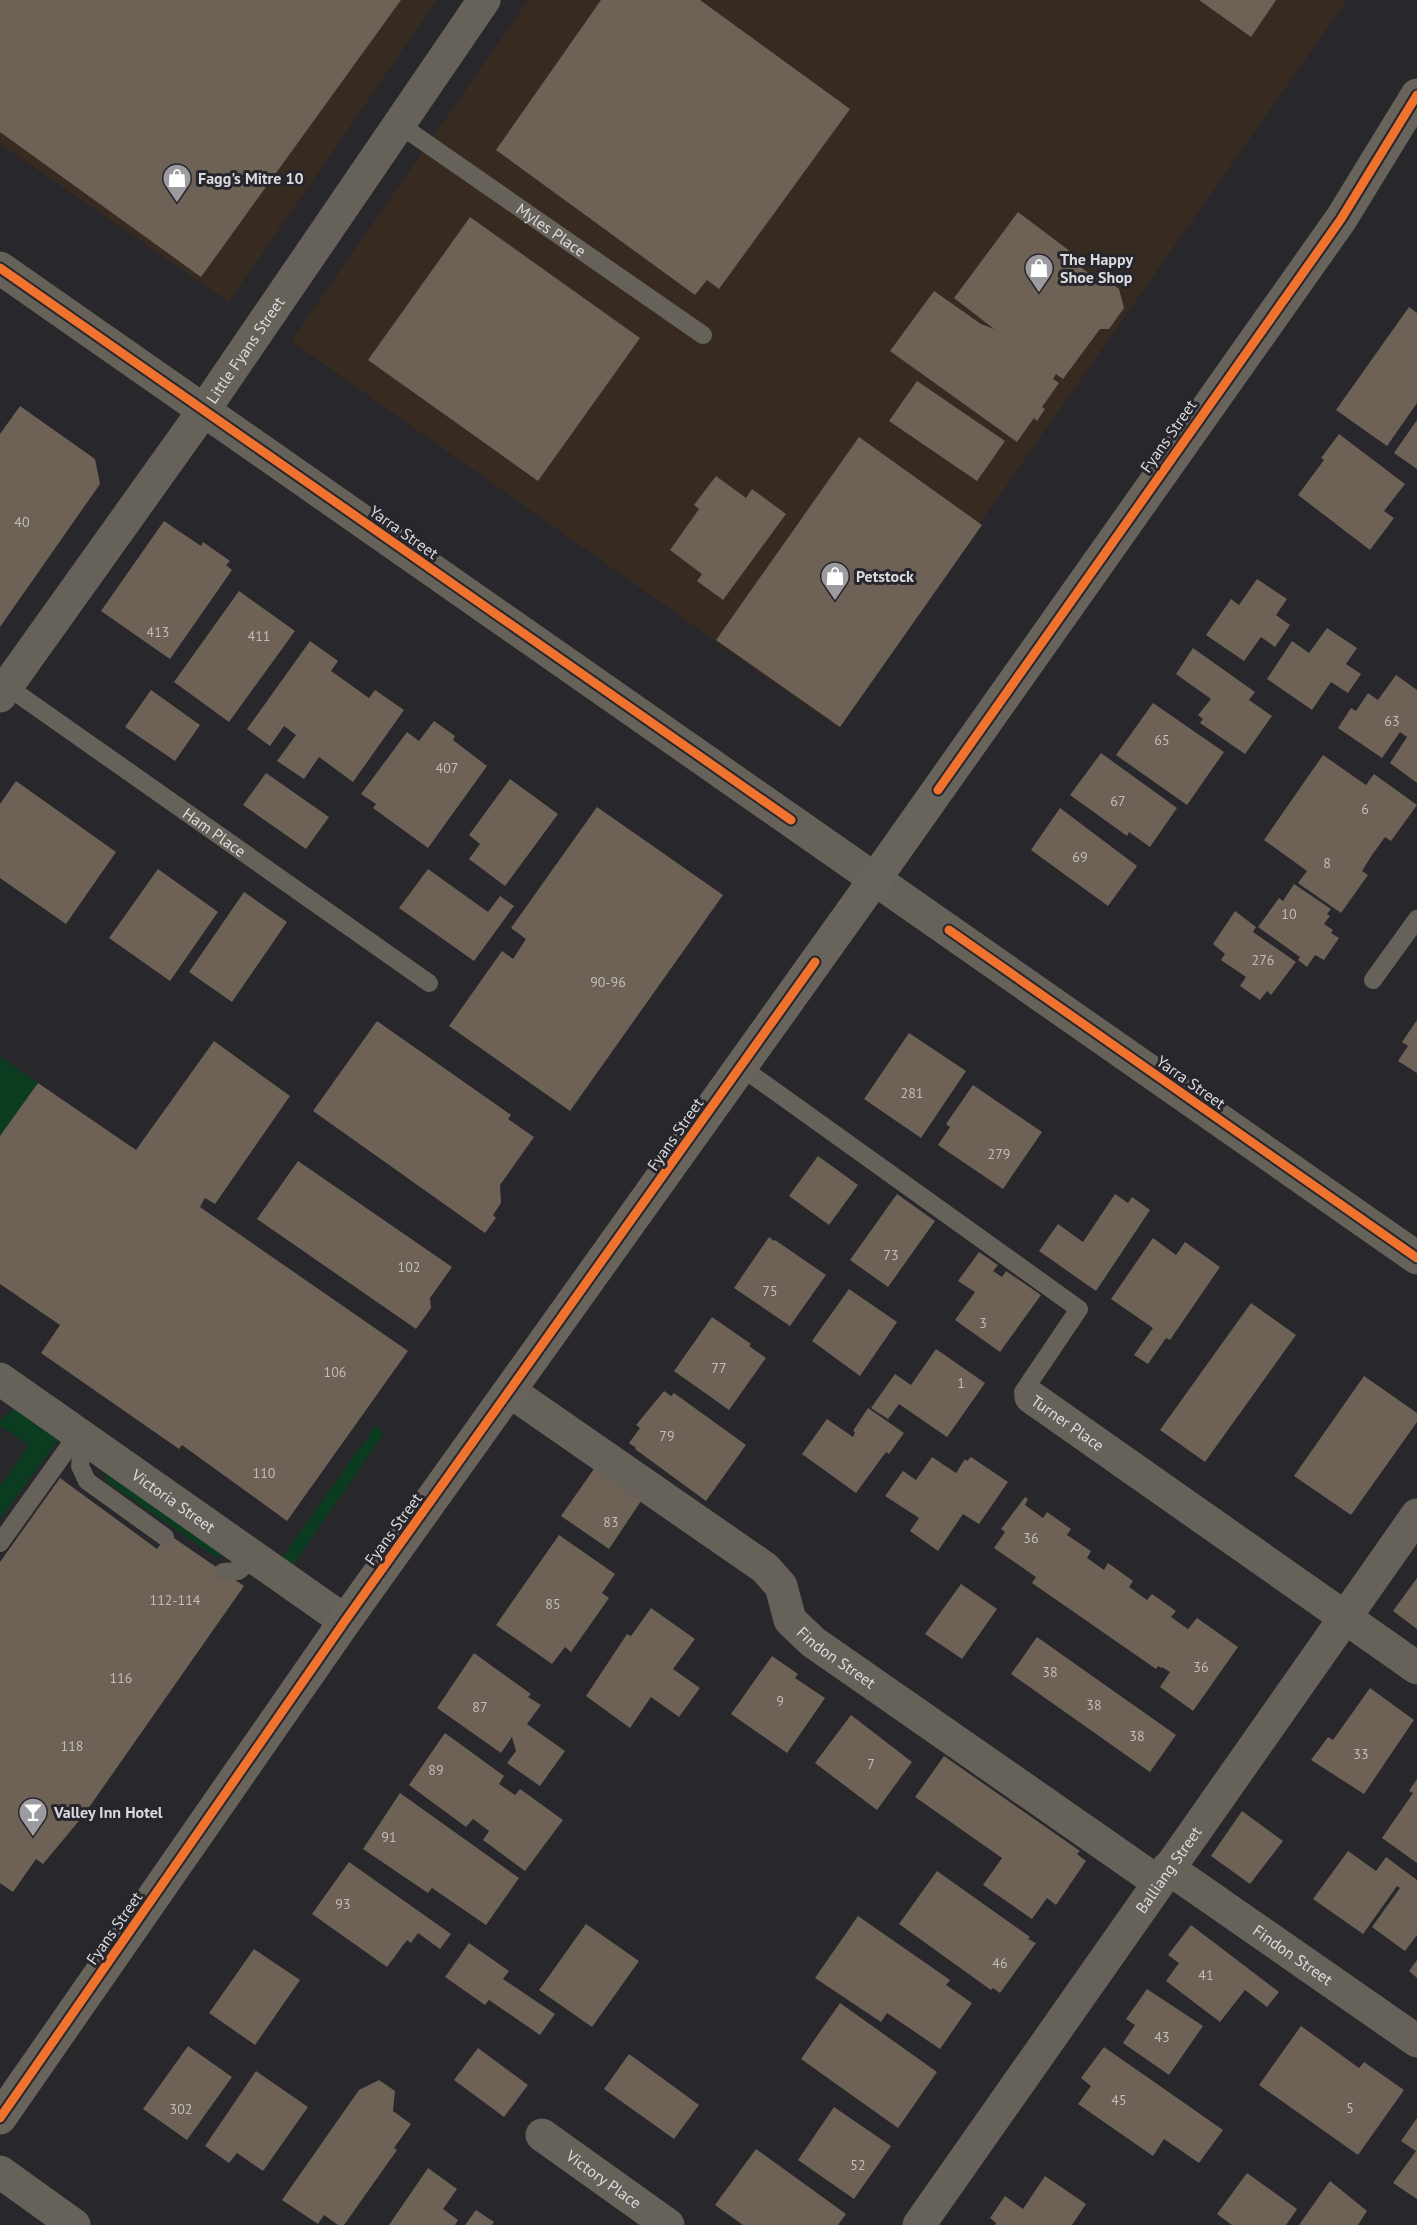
<svg xmlns="http://www.w3.org/2000/svg" width="1417" height="2225" font-family="'PT Sans',sans-serif">
  <rect width="100%" height="100%" fill="#28272b"/>
  <g fill="#372a20">
    <path d="M 0,0 L 437,0 L 229,302 L 0,144 Z"/>
    <path d="M 528,0 L 1347,0 L 837,727 L 291,341 Z"/>
  </g>
  <g fill="#0b3c1f">
    <path d="M 0,1056 L 38,1083 L 0,1136 Z"/>
    <path d="M 16,1407 L 59,1439 L 0,1519 L 0,1486 L 29,1445 L 0,1426 L 0,1421 Z"/>
    <path d="M 376,1425 L 383,1435 L 292,1566 L 281,1559 Z"/>
    <path d="M 105,1470 L 220,1550 L 221,1556 L 216,1557 L 107,1482 Z"/>
  </g>
  <g fill="#6d6255">
    <path d="M 0,0 L 401,0 L 201,277 L 0,132 Z"/>
    <path d="M 601,0 L 700,0 L 850,109 L 719,289 L 707,280 L 695,295 L 496,150 Z"/>
    <path d="M 1199,0 L 1276,0 L 1251,37 Z"/>
    <path d="M 1018,212 L 1071,252 L 1072,261 L 1095,278 L 1103,277 L 1119,289 L 1124,308 L 1109,329 L 1100,329 L 1063,379 L 1056,374 L 1053,379 L 1059,383 L 1042,407 L 1045,409 L 1037,421 L 1034,418 L 1017,442 L 890,351 L 934,291 L 981,324 L 994,329 L 1011,342 L 954,298 Z"/>
    <path d="M 470,217 L 640,338 L 538,481 L 368,360 Z"/>
    <path d="M 1409,307 L 1417,313 L 1417,403 L 1387,446 L 1336,410 Z"/>
    <path d="M 917,381 L 1005,441 L 977,481 L 889,421 Z"/>
    <path d="M 20,406 L 95,459 L 100,484 L 0,627 L 0,434 Z"/>
    <path d="M 1417,420 L 1417,469 L 1394,453 Z"/>
    <path d="M 1339,434 L 1405,484 L 1384,511 L 1394,518 L 1370,550 L 1298,495 L 1324,460 L 1321,458 Z"/>
    <path d="M 859,437 L 982,525 L 840,727 L 716,640 Z"/>
    <path d="M 716,476 L 746,498 L 752,489 L 786,514 L 723,600 L 697,581 L 702,574 L 670,550 L 699,509 L 694,505 Z"/>
    <path d="M 164,521 L 201,546 L 203,542 L 230,561 L 226,565 L 232,570 L 170,659 L 101,611 Z"/>
    <path d="M 1257,579 L 1287,599 L 1276,615 L 1290,625 L 1275,647 L 1261,637 L 1244,661 L 1206,635 L 1231,599 L 1239,605 Z"/>
    <path d="M 239,591 L 295,631 L 229,722 L 174,682 Z"/>
    <path d="M 1327,628 L 1357,648 L 1346,664 L 1361,674 L 1348,693 L 1331,682 L 1312,710 L 1267,679 L 1292,641 L 1309,653 Z"/>
    <path d="M 310,641 L 338,661 L 331,671 L 369,698 L 375,690 L 404,710 L 353,782 L 319,757 L 304,779 L 277,761 L 296,735 L 284,726 L 270,746 L 247,729 Z"/>
    <path d="M 1193,648 L 1255,692 L 1249,700 L 1272,716 L 1245,754 L 1200,723 L 1203,719 L 1198,715 L 1211,699 L 1176,674 Z"/>
    <path d="M 1396,675 L 1417,690 L 1417,783 L 1390,763 L 1407,737 L 1400,732 L 1382,758 L 1338,728 L 1351,708 L 1356,711 L 1368,693 L 1378,700 Z"/>
    <path d="M 151,690 L 200,725 L 175,761 L 125,727 Z"/>
    <path d="M 1153,703 L 1224,752 L 1187,805 L 1116,755 Z"/>
    <path d="M 434,721 L 455,736 L 453,740 L 487,766 L 428,848 L 373,808 L 376,804 L 361,794 L 407,732 L 419,741 Z"/>
    <path d="M 1101,753 L 1177,808 L 1150,847 L 1129,832 L 1127,836 L 1070,795 Z"/>
    <path d="M 1323,755 L 1366,785 L 1374,774 L 1417,805 L 1391,841 L 1385,837 L 1372,855 L 1362,871 L 1368,875 L 1341,913 L 1298,883 L 1307,871 L 1264,840 Z"/>
    <path d="M 266,773 L 329,817 L 306,849 L 243,805 Z"/>
    <path d="M 510,779 L 558,814 L 505,886 L 469,859 L 480,844 L 469,835 Z"/>
    <path d="M 16,781 L 116,852 L 66,924 L 0,878 L 0,804 Z"/>
    <path d="M 597,807 L 723,895 L 570,1111 L 449,1026 L 502,951 L 513,959 L 526,939 L 511,928 Z"/>
    <path d="M 1060,808 L 1137,866 L 1108,906 L 1031,850 Z"/>
    <path d="M 158,869 L 218,912 L 170,981 L 109,938 Z"/>
    <path d="M 428,869 L 488,912 L 500,896 L 514,906 L 474,961 L 399,908 Z"/>
    <path d="M 1294,884 L 1331,909 L 1327,914 L 1330,916 L 1324,924 L 1333,930 L 1331,933 L 1339,938 L 1324,960 L 1315,955 L 1307,967 L 1298,960 L 1300,957 L 1258,927 L 1279,898 L 1283,901 Z"/>
    <path d="M 244,892 L 287,922 L 232,1002 L 189,972 Z"/>
    <path d="M 1235,911 L 1256,927 L 1253,932 L 1296,962 L 1271,995 L 1267,991 L 1260,1000 L 1240,986 L 1246,977 L 1221,960 L 1225,954 L 1213,944 Z"/>
    <path d="M 1417,1020 L 1417,1073 L 1398,1061 L 1408,1046 L 1402,1042 Z"/>
    <path d="M 377,1021 L 511,1115 L 508,1119 L 534,1137 L 500,1185 L 501,1203 L 493,1215 L 496,1218 L 485,1233 L 313,1111 Z"/>
    <path d="M 909,1033 L 966,1071 L 921,1138 L 864,1099 Z"/>
    <path d="M 214,1041 L 290,1096 L 215,1204 L 205,1198 L 200,1207 L 408,1351 L 287,1521 L 182,1445 L 179,1449 L 41,1353 L 60,1325 L 0,1284 L 0,1136 L 38,1083 L 136,1150 Z"/>
    <path d="M 973,1085 L 1042,1132 L 1003,1189 L 938,1145 L 950,1127 L 946,1124 Z"/>
    <path d="M 818,1156 L 858,1185 L 829,1225 L 789,1196 Z"/>
    <path d="M 298,1161 L 452,1267 L 430,1298 L 431,1308 L 416,1329 L 257,1219 Z"/>
    <path d="M 897,1194 L 935,1221 L 888,1287 L 850,1260 Z"/>
    <path d="M 1115,1194 L 1128,1203 L 1132,1197 L 1150,1210 L 1096,1291 L 1039,1251 L 1058,1224 L 1083,1242 Z"/>
    <path d="M 769,1237 L 774,1241 L 775,1240 L 826,1275 L 790,1326 L 734,1288 Z"/>
    <path d="M 1153,1238 L 1176,1255 L 1185,1242 L 1220,1267 L 1170,1340 L 1166,1338 L 1148,1364 L 1134,1355 L 1153,1328 L 1111,1299 Z"/>
    <path d="M 979,1252 L 998,1265 L 993,1271 L 1002,1277 L 1006,1271 L 1041,1295 L 1000,1352 L 955,1320 L 975,1292 L 958,1281 Z"/>
    <path d="M 849,1289 L 897,1322 L 860,1376 L 812,1341 Z"/>
    <path d="M 1251,1303 L 1296,1335 L 1205,1462 L 1160,1430 Z"/>
    <path d="M 712,1317 L 751,1344 L 749,1346 L 766,1358 L 729,1410 L 674,1371 Z"/>
    <path d="M 936,1349 L 985,1383 L 947,1437 L 899,1404 L 888,1419 L 871,1408 L 895,1374 L 911,1385 Z"/>
    <path d="M 1364,1376 L 1417,1413 L 1417,1422 L 1351,1515 L 1294,1476 Z"/>
    <path d="M 664,1391 L 671,1396 L 674,1393 L 746,1445 L 706,1501 L 635,1449 L 636,1448 L 629,1443 L 640,1428 L 636,1425 Z"/>
    <path d="M 868,1408 L 904,1433 L 889,1454 L 886,1452 L 856,1493 L 802,1454 L 827,1419 L 853,1437 L 855,1432 L 853,1431 Z"/>
    <path d="M 932,1457 L 956,1473 L 965,1459 L 967,1461 L 971,1457 L 1008,1482 L 979,1524 L 963,1514 L 938,1551 L 910,1531 L 919,1518 L 885,1496 L 903,1471 L 916,1480 Z"/>
    <path d="M 596,1466 L 643,1498 L 609,1549 L 561,1516 Z"/>
    <path d="M 60,1478 L 157,1549 L 168,1534 L 244,1586 L 83,1816 L 43,1864 L 36,1859 L 13,1892 L 0,1883 L 0,1562 Z"/>
    <path d="M 1025,1497 L 1028,1499 L 1025,1505 L 1043,1518 L 1047,1512 L 1071,1529 L 1067,1535 L 1091,1551 L 1087,1558 L 1104,1570 L 1108,1563 L 1133,1581 L 1129,1587 L 1147,1600 L 1152,1594 L 1176,1611 L 1171,1617 L 1188,1629 L 1197,1618 L 1238,1647 L 1193,1711 L 1160,1687 L 1170,1672 L 1162,1667 L 1161,1668 L 1158,1666 L 1156,1669 L 1032,1583 L 1036,1577 L 994,1548 L 1005,1532 L 1001,1529 Z"/>
    <path d="M 559,1535 L 615,1574 L 602,1593 L 609,1598 L 571,1652 L 565,1647 L 552,1664 L 496,1625 Z"/>
    <path d="M 1417,1578 L 1417,1629 L 1393,1611 Z"/>
    <path d="M 961,1584 L 997,1609 L 962,1659 L 925,1634 Z"/>
    <path d="M 651,1608 L 695,1639 L 673,1669 L 700,1688 L 679,1717 L 651,1697 L 630,1728 L 586,1696 L 627,1634 L 631,1636 Z"/>
    <path d="M 1037,1637 L 1176,1735 L 1150,1772 L 1011,1674 Z"/>
    <path d="M 474,1653 L 531,1694 L 528,1697 L 541,1705 L 527,1724 L 565,1751 L 540,1786 L 507,1763 L 516,1751 L 512,1737 L 501,1753 L 437,1708 Z"/>
    <path d="M 772,1656 L 798,1674 L 795,1678 L 825,1698 L 787,1753 L 731,1714 Z"/>
    <path d="M 1370,1688 L 1414,1720 L 1364,1794 L 1311,1760 L 1328,1737 L 1333,1740 Z"/>
    <path d="M 851,1715 L 912,1762 L 877,1810 L 815,1763 Z"/>
    <path d="M 445,1733 L 504,1776 L 499,1784 L 515,1795 L 520,1789 L 563,1820 L 525,1871 L 483,1840 L 489,1831 L 473,1819 L 466,1827 L 409,1785 Z"/>
    <path d="M 944,1756 L 1080,1851 L 1077,1854 L 1086,1861 L 1056,1905 L 1047,1898 L 1032,1919 L 983,1885 L 1002,1858 L 915,1797 Z"/>
    <path d="M 1417,1779 L 1417,1863 L 1382,1838 L 1413,1793 L 1409,1791 Z"/>
    <path d="M 400,1793 L 519,1878 L 486,1925 L 432,1888 L 428,1893 L 363,1849 Z"/>
    <path d="M 1242,1811 L 1283,1841 L 1250,1884 L 1211,1856 Z"/>
    <path d="M 1348,1851 L 1376,1871 L 1386,1857 L 1417,1880 L 1417,1935 L 1405,1951 L 1372,1927 L 1400,1888 L 1397,1886 L 1363,1934 L 1313,1899 Z"/>
    <path d="M 349,1862 L 451,1934 L 440,1949 L 418,1933 L 411,1943 L 407,1940 L 387,1967 L 312,1914 Z"/>
    <path d="M 937,1871 L 1030,1937 L 1028,1939 L 1036,1943 L 1000,1993 L 993,1988 L 991,1990 L 899,1924 Z"/>
    <path d="M 858,1916 L 950,1980 L 946,1985 L 972,2003 L 940,2049 L 887,2013 L 881,2022 L 815,1978 Z"/>
    <path d="M 586,1924 L 639,1961 L 592,2027 L 539,1990 Z"/>
    <path d="M 1191,1925 L 1279,1992 L 1267,2007 L 1245,1990 L 1220,2022 L 1166,1981 L 1179,1963 L 1168,1955 Z"/>
    <path d="M 469,1943 L 509,1971 L 503,1979 L 555,2014 L 540,2035 L 489,2000 L 485,2005 L 445,1977 Z"/>
    <path d="M 254,1949 L 300,1980 L 255,2045 L 209,2013 Z"/>
    <path d="M 1417,1960 L 1417,1978 L 1409,1971 Z"/>
    <path d="M 1147,1989 L 1203,2026 L 1169,2075 L 1123,2043 L 1135,2025 L 1126,2019 Z"/>
    <path d="M 840,2003 L 937,2072 L 898,2128 L 801,2059 Z"/>
    <path d="M 1301,2026 L 1359,2068 L 1364,2062 L 1404,2090 L 1358,2155 L 1259,2085 Z"/>
    <path d="M 188,2046 L 232,2077 L 187,2140 L 143,2109 Z"/>
    <path d="M 1104,2047 L 1223,2130 L 1199,2163 L 1164,2139 L 1153,2156 L 1078,2104 L 1091,2086 L 1081,2078 Z"/>
    <path d="M 478,2048 L 528,2085 L 504,2117 L 454,2080 Z"/>
    <path d="M 629,2054 L 699,2105 L 674,2139 L 604,2089 Z"/>
    <path d="M 256,2071 L 308,2107 L 263,2171 L 237,2153 L 229,2163 L 205,2146 Z"/>
    <path d="M 379,2080 L 395,2091 L 393,2111 L 411,2124 L 394,2148 L 397,2150 L 344,2225 L 338,2225 L 324,2215 L 318,2224 L 282,2200 L 359,2090 Z"/>
    <path d="M 834,2107 L 891,2146 L 854,2199 L 798,2160 Z"/>
    <path d="M 1417,2118 L 1417,2199 L 1393,2183 L 1416,2151 L 1401,2141 Z"/>
    <path d="M 756,2149 L 846,2214 L 838,2225 L 743,2225 L 715,2205 Z"/>
    <path d="M 428,2168 L 457,2189 L 443,2209 L 458,2220 L 455,2225 L 389,2225 Z"/>
    <path d="M 1247,2173 L 1297,2209 L 1286,2225 L 1232,2225 L 1217,2214 Z"/>
    <path d="M 1045,2176 L 1086,2204 L 1072,2225 L 995,2225 L 996,2223 L 990,2218 L 1005,2196 L 1023,2209 Z"/>
    <path d="M 1330,2181 L 1367,2211 L 1358,2225 L 1299,2225 Z"/>
    <path d="M 476,2210 L 494,2222 L 492,2225 L 465,2225 Z"/>
  </g>
  <g fill="none" stroke-linecap="round" stroke-linejoin="round">
    <g stroke="#676259" stroke-width="18">
      <path id="s1" d="M 400,125 L 703,335"/>
      <path id="s2" d="M 1,682 L 429,983"/>
      <path d="M 1373,980 L 1417,919"/>
      <path d="M 741,1067 L 1079,1309 L 1023,1392 L 1031,1397"/>
      <path d="M 83,1438 L 80,1466 L 87,1481 L 165,1537"/>
      <path d="M 0,1543 L 78,1434"/>
      <path d="M 223,1572 L 238,1571 L 255,1558"/>
    </g>
    <g stroke="#676259" stroke-width="33">
      <path id="s3" d="M 0,696 L 204,410 L 484,0"/>
      <path id="s4" d="M 0,1379 L 345,1621"/>
      <path id="s5" d="M 511,1392 L 765,1568 L 781,1586 L 790,1620 L 813,1642 L 1158,1882"/>
      <path id="s6" d="M 1031,1397 L 1417,1668"/>
      <path id="s7" d="M 1168,1868 L 1417,2041"/>
      <path id="s8" d="M 542,2135 L 668,2225"/>
      <path d="M 0,2172 L 74,2225"/>
      <path id="s9" d="M 919,2225 L 1417,1515"/>
    </g>
    <path stroke="#676259" stroke-width="33" d="M 0,268 L 1417,1258"/>
    <path stroke="#69645b" stroke-width="33" d="M 0,2118 L 345,1621 L 875,879 L 1341,219 L 1417,95"/>
    <g stroke="#27262c" stroke-width="13">
      <g id="cycleway">
        <path d="M 0,268 L 791,820"/>
        <path d="M 938,790 L 1341,219 L 1417,95"/>
        <path d="M 949,930 L 1417,1258"/>
        <path d="M 0,2118 L 345,1621 L 815,962"/>
      </g>
    </g>
    <use href="#cycleway" stroke="#ef722f" stroke-width="9"/>
  </g>
  <defs>
    <g id="shop-pin" transform="scale(1.5)"><path d="M0 17L-7.5 6A9.5 9.5 0 1 1 7.5 6Z" fill="#9c9ca0" stroke="#27262c"/><path d="M-5-2.5h2.3a2.7 3.5 0 0 1 5.4 0H5L5.5 6h-11ZM-1.5-2.5h3a1.5 2.3 0 0 0-3 0Z" fill="#fff"/></g>
    <g id="bar-pin" transform="scale(1.5)"><path d="M0 17L-7.5 6A9.5 9.5 0 1 1 7.5 6Z" fill="#9c9ca0" stroke="#27262c"/><path d="M-6-5H6L.8 .8V4.5H3.5V6h-7V4.5H-.8V.8Z" fill="#fff"/></g>
  </defs>
  <g fill-rule="evenodd">
    <use href="#shop-pin" x="177" y="178"/>
    <use href="#shop-pin" x="1039" y="268"/>
    <use href="#shop-pin" x="835" y="576"/>
    <use href="#bar-pin" x="33" y="1812"/>
  </g>
  <g text-anchor="middle" dominant-baseline="central" stroke-width="6" stroke-linejoin="round" paint-order="stroke">
    <g font-size="14" fill="#c0bdbc">
      <text x="22" y="522">40</text>
      <text x="158" y="632">413</text>
      <text x="259" y="636">411</text>
      <text x="1392" y="721">63</text>
      <text x="1162" y="740">65</text>
      <text x="447" y="768">407</text>
      <text x="1118" y="801">67</text>
      <text x="1365" y="809">6</text>
      <text x="1080" y="857">69</text>
      <text x="1327" y="863">8</text>
      <text x="1289" y="914">10</text>
      <text x="1263" y="960">276</text>
      <text x="608" y="982">90-96</text>
      <text x="912" y="1093">281</text>
      <text x="999" y="1154">279</text>
      <text x="891" y="1255">73</text>
      <text x="409" y="1267">102</text>
      <text x="770" y="1291">75</text>
      <text x="983" y="1323">3</text>
      <text x="719" y="1368">77</text>
      <text x="335" y="1372">106</text>
      <text x="961" y="1383">1</text>
      <text x="667" y="1436">79</text>
      <text x="264" y="1473">110</text>
      <text x="611" y="1522">83</text>
      <text x="1031" y="1538">36</text>
      <text x="175" y="1600">112-114</text>
      <text x="553" y="1604">85</text>
      <text x="1201" y="1667">36</text>
      <text x="1050" y="1672">38</text>
      <text x="121" y="1678">116</text>
      <text x="780" y="1701">9</text>
      <text x="1094" y="1705">38</text>
      <text x="480" y="1707">87</text>
      <text x="1137" y="1736">38</text>
      <text x="72" y="1746">118</text>
      <text x="1361" y="1754">33</text>
      <text x="871" y="1764">7</text>
      <text x="436" y="1770">89</text>
      <text x="389" y="1837">91</text>
      <text x="343" y="1904">93</text>
      <text x="1000" y="1963">46</text>
      <text x="1206" y="1975">41</text>
      <text x="1162" y="2037">43</text>
      <text x="1119" y="2100">45</text>
      <text x="1350" y="2108">5</text>
      <text x="181" y="2109">302</text>
      <text x="858" y="2165">52</text>
    </g>
    <g font-size="16" font-weight="bold" fill="#dbdbdf" stroke="#27262c" text-anchor="start">
      <text x="198" y="178">Fagg's Mitre 10</text>
      <text x="1060" y="259">The Happy<tspan x="1060" dy="18">Shoe Shop</tspan></text>
      <text x="856" y="576">Petstock</text>
      <text x="54" y="1812">Valley Inn Hotel</text>
    </g>
    <g font-size="16" fill="#dbdbdf" stroke="#27262c">
      <text stroke="none"><textPath href="#s1" startOffset="184">Myles Place</textPath></text>
      <text stroke="none"><textPath href="#s3" startOffset="424">Little Fyans Street</textPath></text>
      <text transform="translate(1168 436) rotate(-55)">Fyans Street</text>
      <text transform="translate(404 532) rotate(35)">Yarra Street</text>
      <text stroke="none"><textPath href="#s2" startOffset="261">Ham Place</textPath></text>
      <text transform="translate(1191 1082) rotate(35)">Yarra Street</text>
      <text transform="translate(675 1134) rotate(-55)">Fyans Street</text>
      <text stroke="none"><textPath href="#s6" startOffset="45">Turner Place</textPath></text>
      <text stroke="none"><textPath href="#s4" startOffset="212">Victoria Street</textPath></text>
      <text transform="translate(393 1529) rotate(-54)">Fyans Street</text>
      <text stroke="none"><textPath href="#s5" startOffset="428">Findon Street</textPath></text>
      <text stroke="none"><textPath href="#s9" startOffset="434">Balliang Street</textPath></text>
      <text transform="translate(114 1928) rotate(-55)">Fyans Street</text>
      <text stroke="none"><textPath href="#s7" startOffset="152">Findon Street</textPath></text>
      <text stroke="none"><textPath href="#s8" startOffset="76">Victory Place</textPath></text>
    </g>
  </g>
</svg>
